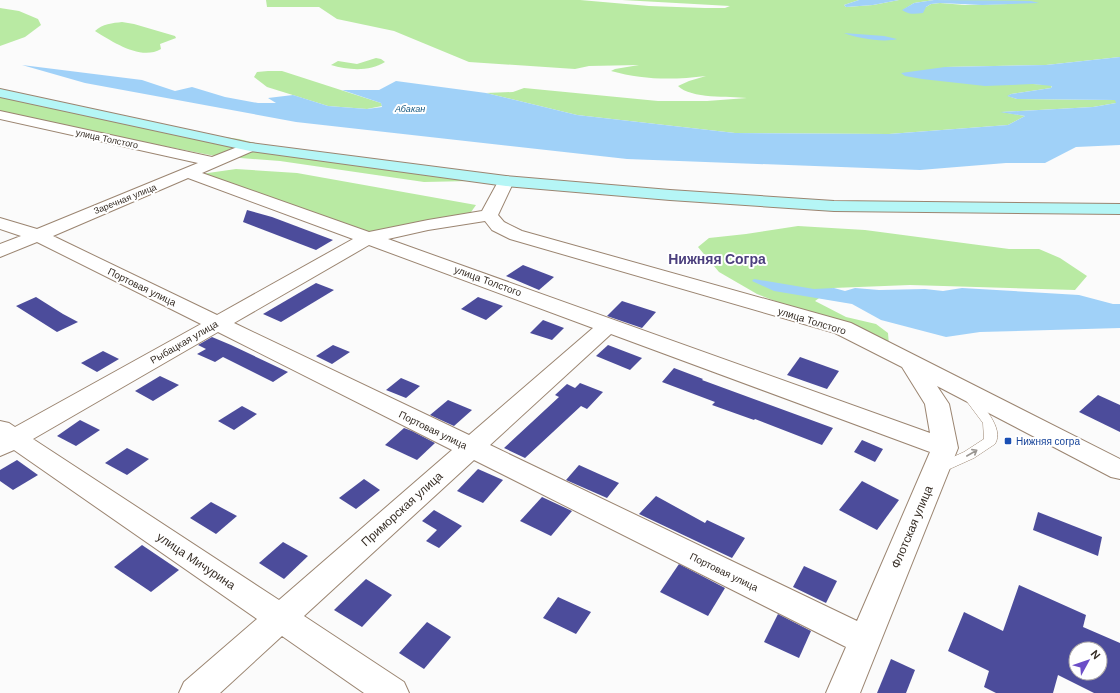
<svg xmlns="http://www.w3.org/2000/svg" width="1120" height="693" font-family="'DM Sans',sans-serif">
  <rect width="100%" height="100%" fill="#fbfbfb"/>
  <g fill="#b9eaa3" fill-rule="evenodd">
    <path d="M 266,0 L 580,0 L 649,6 L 705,8 L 725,8 L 730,6 L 622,0 L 859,0 L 844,5 L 846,7 L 873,5 L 899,0 L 1120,0 L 1120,57 L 1046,65 L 945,67 L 1033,84 L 1052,85 L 1051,88 L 1011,94 L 1008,96 L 1017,99 L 1116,100 L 1116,103 L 1093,107 L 1002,112 L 1025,116 L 1008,125 L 889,134 L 735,133 L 577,115 L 486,93 L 513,92 L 524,88 L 658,101 L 707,101 L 747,98 C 729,96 691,99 678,86 L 689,81 L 706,76 C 673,80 643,80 611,71 L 615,69 L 639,65 L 589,66 L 575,69 L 469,62 L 394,31 L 337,19 L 319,7 L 267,7 ZM 934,0 L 1009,4 L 965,5 L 940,3 L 931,4 L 926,7 L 903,10 L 914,3 Z"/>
    <path d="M 0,8 L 19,11 L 38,19 L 41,25 L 25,37 L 0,46 Z"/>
    <path d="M 122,22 L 134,24 L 175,36 L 176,38 L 160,44 L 161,49 C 141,61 113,42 95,31 C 102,24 113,23 122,22 Z"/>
    <path d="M 376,58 L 381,59 L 385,62 C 369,72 348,70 331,65 L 338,61 L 357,64 Z"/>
    <path d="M 268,71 L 282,71 L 381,103 L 382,106 L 367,109 L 328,106 L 267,87 L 254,77 L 257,72 Z"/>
    <path d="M 0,90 L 28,95 L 180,131 L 239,139 L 283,150 L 305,150 L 477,177 L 471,181 L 424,182 L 280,161 L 215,156 L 0,114 Z"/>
    <path d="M 236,169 L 297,173 L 476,205 L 469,215 L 370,232 L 201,174 Z"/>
    <path d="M 798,226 L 865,230 L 1009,249 L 1039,249 L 1060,258 L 1087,276 L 1075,290 L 910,285 L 833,288 L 815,301 L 846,317 L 876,324 L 888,333 L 889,345 L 757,294 L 719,272 L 698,247 L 709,238 L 746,234 Z"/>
  </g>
  <g fill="#a0d1f8">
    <path d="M 859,0 L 899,0 L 873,5 L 846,7 L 844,5 Z"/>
    <path d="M 934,0 L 1031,1 L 1039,3 L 982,5 L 940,3 L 931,4 L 926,7 L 923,13 C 915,14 909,15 902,10 L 914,3 Z"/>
    <path d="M 844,33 L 884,36 L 897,39 C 884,43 856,38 844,33 Z"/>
    <path d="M 1120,57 L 1120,145 L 1076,147 L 1045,163 L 1006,163 L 920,170 L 627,159 L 296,122 L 85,83 L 22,65 L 142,80 L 175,91 L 192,87 L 225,97 L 258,103 L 276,103 L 268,98 L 293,95 L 328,106 L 367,109 L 382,107 L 381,103 L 342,90 L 379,90 L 396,81 L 486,93 L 577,115 L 735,133 L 889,134 L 1008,125 L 1025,116 L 1000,112 L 1093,107 L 1116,103 L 1115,100 L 1017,99 L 1007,96 L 1011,94 L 1051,88 L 1052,86 L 1033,84 L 985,86 L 922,79 L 905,76 L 901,73 L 945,67 L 1046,65 Z"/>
    <path d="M 754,279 L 814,289 L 834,288 L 845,291 L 855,288 L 879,290 L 925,289 L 943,291 L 962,288 L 1079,295 L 1113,304 L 1120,304 L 1120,328 L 980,332 L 946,337 L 881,320 L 852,304 L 774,291 L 752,281 Z"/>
  </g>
  <g fill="#4c4c9b" fill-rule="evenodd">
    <path d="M 247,210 L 272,217 L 333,240 L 316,250 L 243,222 Z"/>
    <path d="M 523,265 L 554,277 L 539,290 L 506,276 Z"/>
    <path d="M 316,283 L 334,290 L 281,322 L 263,314 Z"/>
    <path d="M 36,297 L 63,314 L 78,322 L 57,332 L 16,306 Z"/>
    <path d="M 478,297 L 503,306 L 486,320 L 461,309 Z"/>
    <path d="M 622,301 L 656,312 L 642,328 L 607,316 Z"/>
    <path d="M 543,320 L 564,328 L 552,340 L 530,333 Z"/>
    <path d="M 212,337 L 231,345 L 288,372 L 273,382 L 223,357 L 215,362 L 197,354 L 206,349 L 198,345 Z"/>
    <path d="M 333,345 L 350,352 L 332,364 L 316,356 Z"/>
    <path d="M 608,345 L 642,358 L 630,370 L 596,356 Z"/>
    <path d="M 103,351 L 119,359 L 97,372 L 81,363 Z"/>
    <path d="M 800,357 L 839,371 L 827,389 L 787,375 Z"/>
    <path d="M 674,368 L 703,379 L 702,380 L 833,428 L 822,445 L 755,419 L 754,420 L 712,405 L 715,402 L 662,382 Z"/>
    <path d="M 160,376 L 179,385 L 153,401 L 135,391 Z"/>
    <path d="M 401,378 L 420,386 L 406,398 L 386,390 Z"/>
    <path d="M 580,383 L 603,392 L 587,409 L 581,406 L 525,458 L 504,448 L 559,397 L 555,395 L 567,384 L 575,388 Z"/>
    <path d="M 1098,395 L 1120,405 L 1120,432 L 1079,412 Z"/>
    <path d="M 448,400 L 472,410 L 454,426 L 430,415 Z"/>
    <path d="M 242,406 L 257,414 L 234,430 L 218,421 Z"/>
    <path d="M 80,420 L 100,430 L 76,446 L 57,436 Z"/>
    <path d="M 404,428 L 412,431 L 435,443 L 417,460 L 385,445 Z"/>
    <path d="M 862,440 L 883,449 L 875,462 L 854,452 Z"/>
    <path d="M 127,448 L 149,459 L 127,475 L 105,463 Z"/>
    <path d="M 17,460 L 38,475 L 13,490 L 0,481 L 0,470 Z"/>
    <path d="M 579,465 L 619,483 L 607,498 L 566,480 Z"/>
    <path d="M 478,469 L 503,480 L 483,503 L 457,491 Z"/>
    <path d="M 364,479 L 380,490 L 356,509 L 339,498 Z"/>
    <path d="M 862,481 L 899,500 L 877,530 L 839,510 Z"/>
    <path d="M 656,496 L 705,523 L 707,520 L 745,538 L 732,558 L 639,514 Z"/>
    <path d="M 542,497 L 572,511 L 551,536 L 520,521 Z"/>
    <path d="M 211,502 L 237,516 L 216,534 L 190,518 Z"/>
    <path d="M 434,510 L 462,526 L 439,548 L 426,541 L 437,530 L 422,521 Z"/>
    <path d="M 1038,512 L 1102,537 L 1098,556 L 1033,530 Z"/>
    <path d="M 283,542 L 308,556 L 284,579 L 259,563 Z"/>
    <path d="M 142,545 L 179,570 L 151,592 L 114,567 Z"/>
    <path d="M 679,564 L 725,588 L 708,616 L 660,592 Z"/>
    <path d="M 804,566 L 837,581 L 826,603 L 793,587 Z"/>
    <path d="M 366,579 L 392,595 L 362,627 L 334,610 Z"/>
    <path d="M 1019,585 L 1086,615 L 1083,627 L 1120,643 L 1120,693 L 1094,693 L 1058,675 L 1053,693 L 996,693 L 984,687 L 989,671 L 948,651 L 964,612 L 1003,631 ZM 1076,649 L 1100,649 L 1100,673 L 1076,673 Z"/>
    <path d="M 558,597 L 591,612 L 576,634 L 543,618 Z"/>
    <path d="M 778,614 L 811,631 L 799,658 L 764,642 Z"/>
    <path d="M 427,622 L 451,637 L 424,669 L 399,653 Z"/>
    <path d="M 891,659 L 915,670 L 906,693 L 877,693 Z"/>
  </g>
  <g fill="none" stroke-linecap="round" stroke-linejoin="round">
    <g stroke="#9b8571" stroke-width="1">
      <path id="lane" d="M 968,391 L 972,392 C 981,404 1005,428 995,444 L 974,458 L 943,472 L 938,474 L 933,472 L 931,469 L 933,466 L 964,452 L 984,439 L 983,423 L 962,395 L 964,392 Z"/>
    </g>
    <g stroke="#9b8571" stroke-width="2">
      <path id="street" d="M 0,111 L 212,157 L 245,144 L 250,143 L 255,144 L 257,147 L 255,150 L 202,173 L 369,232 L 428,220 L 482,211 L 500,178 L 506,176 L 512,178 L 514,181 L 498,215 L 504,222 L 522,231 L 851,323 L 1120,459 L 1120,479 L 1111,477 L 937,386 L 949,404 L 958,448 L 860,693 L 826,693 L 846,647 L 474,460 L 304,616 L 404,682 L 409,693 L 364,693 L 282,636 L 220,693 L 179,693 L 184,682 L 257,619 L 14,450 L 0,456 L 0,421 L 9,423 L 15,427 L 201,324 L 37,242 L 0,257 L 0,244 L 21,236 L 0,229 L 0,218 L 37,229 L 198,163 L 0,119 ZM 188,178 L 353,239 L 217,315 L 53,236 ZM 485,221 L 492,230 L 510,239 L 835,333 L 902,367 L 925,404 L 930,433 L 388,239 L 428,230 ZM 369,245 L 593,328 L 469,435 L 234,323 ZM 218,332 L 452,450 L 279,600 L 33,439 ZM 611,334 L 930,452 L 857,621 L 490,445 Z"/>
    </g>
    <g stroke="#9b8571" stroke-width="2">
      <path id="secondary" d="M 0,89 L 250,143 L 506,176 L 670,190 L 834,201 L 1120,204 L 1120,214 L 834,211 L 670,200 L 506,186 L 250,151 L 0,97 Z"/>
    </g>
    <use href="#lane" fill="#fff" fill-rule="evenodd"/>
    <use href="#street" fill="#fff" fill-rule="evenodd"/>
    <use href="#secondary" fill="#b5f6f6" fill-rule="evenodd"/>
  </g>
  <defs><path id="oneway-shaft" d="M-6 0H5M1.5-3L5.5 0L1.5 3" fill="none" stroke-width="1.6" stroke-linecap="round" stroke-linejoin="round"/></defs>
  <use stroke="#9a9692" href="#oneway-shaft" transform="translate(972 453) rotate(-30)"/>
  <rect fill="#1a4fb4" stroke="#fff" stroke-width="1.5" x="1004" y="437" width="8" height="8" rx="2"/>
  <g text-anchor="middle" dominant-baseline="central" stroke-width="4" stroke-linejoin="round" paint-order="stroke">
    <g font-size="9" font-style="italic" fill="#0f537c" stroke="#fff">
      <text x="410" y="109">Абакан</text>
    </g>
    <g font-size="9" fill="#362d25" stroke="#fff">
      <text transform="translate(107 139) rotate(12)">улица Толстого</text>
      <text transform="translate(125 199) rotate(-22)">Заречная улица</text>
    </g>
    <g font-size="10" fill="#362d25" stroke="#fff">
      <text transform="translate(488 281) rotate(20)">улица Толстого</text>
      <text transform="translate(142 287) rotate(26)">Портовая улица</text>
      <text transform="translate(812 321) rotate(17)">улица Толстого</text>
      <text transform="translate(184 342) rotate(-30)">Рыбацкая улица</text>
      <text transform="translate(433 430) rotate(26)">Портовая улица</text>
      <text transform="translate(724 572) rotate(26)">Портовая улица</text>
    </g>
    <g font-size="10" fill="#164399" stroke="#fff" text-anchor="start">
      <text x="1016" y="441">Нижняя согра</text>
    </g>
    <g font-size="12" fill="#362d25" stroke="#fff">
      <text transform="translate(402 509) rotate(-42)">Приморская улица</text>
      <text transform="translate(912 527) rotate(-67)">Флотская улица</text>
      <text transform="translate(196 561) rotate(34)">улица Мичурина</text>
    </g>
    <g font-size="14" font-weight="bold" fill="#4b3f7d" stroke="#fff">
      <text x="717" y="259">Нижняя Согра</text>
    </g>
  </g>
  <g transform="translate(1088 661) rotate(50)"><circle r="19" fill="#ffffff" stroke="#afaba8"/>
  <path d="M0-3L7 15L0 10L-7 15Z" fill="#6c4ec7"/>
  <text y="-6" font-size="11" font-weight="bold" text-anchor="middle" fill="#362d25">N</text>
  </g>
</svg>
